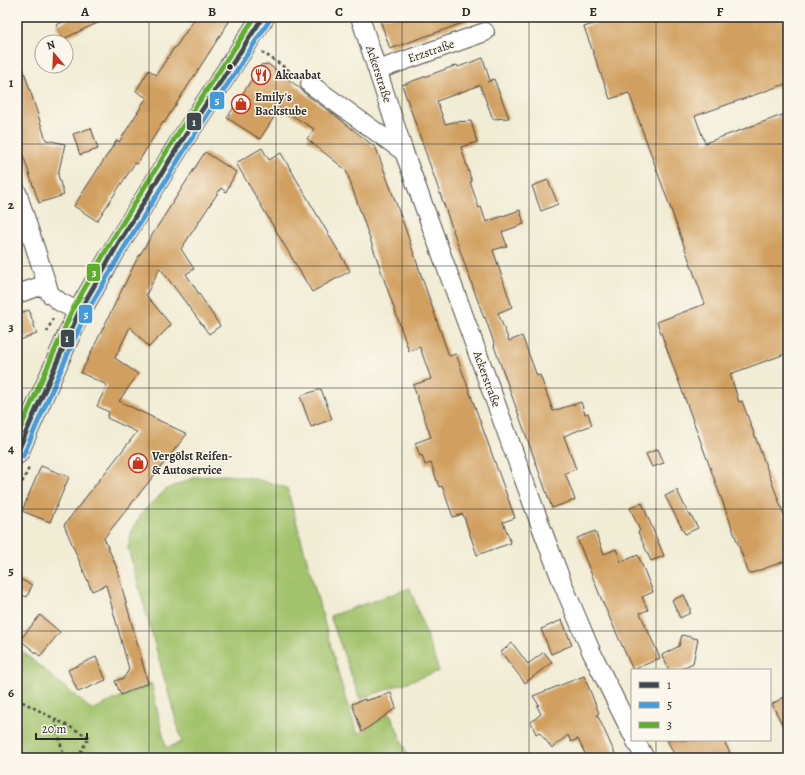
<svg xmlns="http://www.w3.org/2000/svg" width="805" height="775" font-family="Alegreya,serif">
  <rect width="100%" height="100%" fill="#fbf7ec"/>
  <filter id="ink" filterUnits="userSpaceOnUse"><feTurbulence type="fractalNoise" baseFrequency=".025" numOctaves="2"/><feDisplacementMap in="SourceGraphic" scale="8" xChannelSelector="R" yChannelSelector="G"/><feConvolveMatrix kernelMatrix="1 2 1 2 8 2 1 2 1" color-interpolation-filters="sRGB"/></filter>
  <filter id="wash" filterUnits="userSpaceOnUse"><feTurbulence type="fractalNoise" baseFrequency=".012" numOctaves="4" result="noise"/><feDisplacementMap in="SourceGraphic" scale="16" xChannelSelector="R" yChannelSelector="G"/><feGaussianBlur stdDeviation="0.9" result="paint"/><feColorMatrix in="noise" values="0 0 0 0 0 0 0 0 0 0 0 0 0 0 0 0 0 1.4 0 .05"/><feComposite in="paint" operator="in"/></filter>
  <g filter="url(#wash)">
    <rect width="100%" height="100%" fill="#f1ecd4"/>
    <g fill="#a2c36c" stroke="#66774c">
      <path d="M 225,475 L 247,477 L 271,483 L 287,488 L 345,697 L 358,734 L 390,713 L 409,758 L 17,758 L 17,647 L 92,710 L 151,683 L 166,748 L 182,742 L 128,548 L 132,529 L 145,509 L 167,489 L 196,477 Z"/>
      <path d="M 410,588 L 439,671 L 360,699 L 330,616 Z"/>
    </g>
    <g id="blocks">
      <g fill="#d1a061">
        <path d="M 74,17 L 110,17 L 63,39 L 56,25 Z"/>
        <path d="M 196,17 L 232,17 L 164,123 L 163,122 L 137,164 L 135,163 L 97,221 L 74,206 L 117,140 L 119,142 L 141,107 L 140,107 L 147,98 L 136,91 L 149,70 L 156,75 L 174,48 L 175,48 Z"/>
        <path d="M 379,17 L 473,17 L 474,19 L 390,49 Z"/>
        <path d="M 602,17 L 788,17 L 788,83 L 695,116 L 705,143 L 788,113 L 788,353 L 730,374 L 739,402 L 742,401 L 788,526 L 788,560 L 749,574 L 657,322 L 705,304 L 629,93 L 610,99 L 584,27 L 603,21 Z"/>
        <path d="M 483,58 L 490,81 L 487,82 L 494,79 L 509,118 L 493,119 L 480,85 L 437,101 L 445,124 L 454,122 L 471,121 L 477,142 L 461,147 L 472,182 L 470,182 L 479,208 L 481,207 L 486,222 L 520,210 L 524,224 L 502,232 L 507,246 L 493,250 L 512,307 L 498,313 L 509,341 L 522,336 L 537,376 L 540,375 L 553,411 L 581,402 L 585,414 L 588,413 L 592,425 L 564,436 L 576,469 L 565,473 L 575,500 L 552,508 L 494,346 L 495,346 L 485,317 L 484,318 L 470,279 L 402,85 L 457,65 L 458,67 Z"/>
        <path d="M 20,59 L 46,140 L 65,144 L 58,175 L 64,195 L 39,203 L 17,137 L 17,60 Z"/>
        <path d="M 268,64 L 301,89 L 304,93 L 336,116 L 376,148 L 405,228 L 449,356 L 456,354 L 515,518 L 503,522 L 511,543 L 477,555 L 463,514 L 453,517 L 442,486 L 439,487 L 431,463 L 425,465 L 422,455 L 420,456 L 415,443 L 431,437 L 413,385 L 431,379 L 420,347 L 409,351 L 346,170 L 307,139 L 314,129 L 280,108 L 260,139 L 227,118 L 261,65 Z"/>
        <path d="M 91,128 L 98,149 L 80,155 L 73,134 Z"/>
        <path d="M 262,148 L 269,160 L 281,153 L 350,271 L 312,292 L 236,163 Z"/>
        <path d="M 205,152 L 236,172 L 226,192 L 221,188 L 181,249 L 194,269 L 186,274 L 220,326 L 209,334 L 160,268 L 146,295 L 171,325 L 149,347 L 130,327 L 115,358 L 138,374 L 119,401 L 187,434 L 104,538 L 116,566 L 148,683 L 121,695 L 115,681 L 124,678 L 129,669 L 106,585 L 92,591 L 64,525 L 137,432 L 107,418 L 109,412 L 97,406 L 107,385 L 81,373 L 136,261 L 154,232 Z"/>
        <path d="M 548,180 L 558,204 L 541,211 L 532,186 Z"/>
        <path d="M 29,310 L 37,334 L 17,341 L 17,314 Z"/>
        <path d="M 321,389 L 332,419 L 311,427 L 300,396 Z"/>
        <path d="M 658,449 L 664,463 L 652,467 L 646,454 Z"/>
        <path d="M 41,466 L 69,477 L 50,522 L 22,511 Z"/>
        <path d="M 677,490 L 689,515 L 691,515 L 698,528 L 685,534 L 665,496 Z"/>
        <path d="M 642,503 L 664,556 L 651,561 L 638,532 L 640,531 L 630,508 Z"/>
        <path d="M 595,531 L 604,554 L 616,549 L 621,562 L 638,555 L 653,592 L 642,597 L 648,610 L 640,613 L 660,658 L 633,670 L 603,603 L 577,538 Z"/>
        <path d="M 17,578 L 32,585 L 27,597 L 17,593 Z"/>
        <path d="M 684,595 L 690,608 L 690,613 L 680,618 L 672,600 Z"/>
        <path d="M 40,615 L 60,632 L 40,656 L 20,640 Z"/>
        <path d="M 562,620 L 572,645 L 551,654 L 541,629 Z"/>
        <path d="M 682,635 L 698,639 L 693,663 L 678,670 L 669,670 L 662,655 L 679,646 Z"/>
        <path d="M 512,643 L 528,664 L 544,652 L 552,662 L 525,683 L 501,652 Z"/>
        <path d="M 96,657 L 106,680 L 78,692 L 68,670 Z"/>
        <path d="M 584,676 L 599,713 L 597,714 L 617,758 L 587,758 L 578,739 L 571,742 L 568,735 L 552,748 L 539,732 L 536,734 L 531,722 L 541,714 L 537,706 L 539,705 L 533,696 Z"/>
        <path d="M 391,693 L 396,708 L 362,732 L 352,704 L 365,699 L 365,701 Z"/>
        <path d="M 788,695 L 788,736 L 772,704 Z"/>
        <path d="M 667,740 L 723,740 L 733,758 L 676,758 Z"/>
      </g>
    </g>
  </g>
  <g filter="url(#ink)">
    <use href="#blocks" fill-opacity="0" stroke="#494844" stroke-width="1"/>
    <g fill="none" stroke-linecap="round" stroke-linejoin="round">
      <g stroke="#494844" stroke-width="20">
        <g id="minor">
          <path d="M 360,17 L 404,152 L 543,532 L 562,582 L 591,651 L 632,734"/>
          <path d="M 378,70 L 485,32"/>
          <path d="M 310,84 L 404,152"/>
          <path d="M 17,192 L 50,294 L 60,302 L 79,312"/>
          <path d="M 17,294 L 47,284"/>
          <path d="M 635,740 L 645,758"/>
        </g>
      </g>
      <g stroke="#494844" stroke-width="24">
        <path id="secondary" d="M 17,453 L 79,312 L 118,244 L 181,142 L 263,17"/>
      </g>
      <g stroke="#494844" stroke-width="2.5" stroke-dasharray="3 3" stroke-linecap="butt">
        <path d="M 262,52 L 296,75"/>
        <path d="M 47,332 L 53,318"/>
        <path d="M 17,493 L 29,468"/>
        <path d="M 17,699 L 89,737 L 81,751 L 83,758"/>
        <path d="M 55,720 L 64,758"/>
      </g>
      <use href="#minor" stroke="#fff" stroke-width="18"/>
      <use href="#secondary" stroke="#fff" stroke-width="22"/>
      <g stroke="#fbf7ec" stroke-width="8">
        <path id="bus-1" d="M 17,453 L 79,312 L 118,244 L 181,142 L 263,17"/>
      </g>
      <g stroke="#fbf7ec" stroke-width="8">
        <path id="bus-2" d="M 23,456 L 85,315 L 124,248 L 187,146 L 269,21"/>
      </g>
      <g stroke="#fbf7ec" stroke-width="8">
        <path id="bus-3" d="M 17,436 L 73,309 L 112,240 L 175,138 L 255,17"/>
      </g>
      <use href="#bus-1" stroke="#3d484e" stroke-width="5"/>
      <use href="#bus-2" stroke="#479ada" stroke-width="5"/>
      <use href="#bus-3" stroke="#5dad2f" stroke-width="5"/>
    </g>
  </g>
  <path fill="none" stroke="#2b2b2b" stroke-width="1" stroke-opacity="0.55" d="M 149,17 L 149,758M 276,17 L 276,758M 402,17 L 402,758M 529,17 L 529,758M 656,17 L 656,670M 17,144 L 788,144M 17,266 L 788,266M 17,388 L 788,388M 17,509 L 788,509M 17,631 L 788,631M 656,740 L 656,758"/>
  <defs>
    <g id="restaurant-ring" transform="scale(1)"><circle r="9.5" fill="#fbf7ec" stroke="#c8321e" stroke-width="1.5"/><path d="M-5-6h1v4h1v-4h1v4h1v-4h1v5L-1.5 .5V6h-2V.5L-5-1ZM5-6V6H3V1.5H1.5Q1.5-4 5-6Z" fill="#c8321e"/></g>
    <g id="shop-ring" transform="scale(1)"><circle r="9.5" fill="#fbf7ec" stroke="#c8321e" stroke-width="1.5"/><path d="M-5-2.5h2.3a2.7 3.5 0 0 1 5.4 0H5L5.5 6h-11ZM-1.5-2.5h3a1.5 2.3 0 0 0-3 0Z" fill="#c8321e"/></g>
  </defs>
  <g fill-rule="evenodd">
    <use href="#restaurant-ring" x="261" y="75"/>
    <use href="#shop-ring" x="241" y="104"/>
    <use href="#shop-ring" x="138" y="463"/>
  </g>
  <circle fill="#2b2b2b" stroke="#fbf7ec" stroke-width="1.5" cx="230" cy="67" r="3.5"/>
  <g text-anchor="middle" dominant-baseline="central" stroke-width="3" stroke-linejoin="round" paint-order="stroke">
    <g font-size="12" fill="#2b2b2b" stroke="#fbf7ec">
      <text transform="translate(431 51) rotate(-19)">Erzstraße</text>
      <text transform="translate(379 74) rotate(72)">Ackerstraße</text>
      <text transform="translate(487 379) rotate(70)">Ackerstraße</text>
    </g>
    <g font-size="12" font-weight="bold" fill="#2b2b2b" stroke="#fbf7ec" text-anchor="start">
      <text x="275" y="75">Akcaabat</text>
      <text x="255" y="97">Emily's<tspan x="255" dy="14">Backstube</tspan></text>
      <text x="152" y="456">Vergölst Reifen-<tspan x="152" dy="14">&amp; Autoservice</tspan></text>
    </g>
  </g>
  <g stroke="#fbf7ec" stroke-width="1.5">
    <rect x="209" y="91" width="16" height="19" rx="4" fill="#479ada"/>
    <rect x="186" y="112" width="16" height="19" rx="4" fill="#3d484e"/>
    <rect x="86" y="263" width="15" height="19" rx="4" fill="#5dad2f"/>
    <rect x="78" y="304" width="15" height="20" rx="4" fill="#479ada"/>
    <rect x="60" y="329" width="15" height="19" rx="4" fill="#3d484e"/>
  </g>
  <g font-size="11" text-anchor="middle" font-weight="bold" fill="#fff">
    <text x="217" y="104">5</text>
    <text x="194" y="126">1</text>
    <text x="94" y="276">3</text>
    <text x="86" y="318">5</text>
    <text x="67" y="342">1</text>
  </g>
  <rect width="805" height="775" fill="none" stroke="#fbf7ec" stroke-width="44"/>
  <rect x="631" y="669" width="140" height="72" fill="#fbf7ec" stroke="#a8a59f"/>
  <rect x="639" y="682" width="20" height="6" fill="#3d484e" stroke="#a8a59f"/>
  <text x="667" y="689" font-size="12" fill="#2b2b2b">1</text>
  <rect x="639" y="702" width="20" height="6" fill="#479ada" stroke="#a8a59f"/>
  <text x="667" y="709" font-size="12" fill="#2b2b2b">5</text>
  <rect x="639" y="722" width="20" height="6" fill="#5dad2f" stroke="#a8a59f"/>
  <text x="667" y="729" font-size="12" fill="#2b2b2b">3</text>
  <g transform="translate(54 54) rotate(341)"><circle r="19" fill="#fbf7ec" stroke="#a8a59f"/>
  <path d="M0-3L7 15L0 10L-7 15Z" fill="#c8321e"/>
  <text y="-6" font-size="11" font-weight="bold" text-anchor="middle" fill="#2b2b2b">N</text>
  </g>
  <path d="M36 733v6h51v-6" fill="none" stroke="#2b2b2b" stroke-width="2"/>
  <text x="42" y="733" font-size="12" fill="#2b2b2b" stroke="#fbf7ec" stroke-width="3" paint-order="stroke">20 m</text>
  <rect x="22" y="22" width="761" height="731" fill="none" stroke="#2b2b2b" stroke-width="1.5"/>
  <g font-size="13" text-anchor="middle" font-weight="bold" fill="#2b2b2b">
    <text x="85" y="16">A</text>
    <text x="212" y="16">B</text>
    <text x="339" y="16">C</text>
    <text x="466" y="16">D</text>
    <text x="593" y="16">E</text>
    <text x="720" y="16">F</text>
    <text x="11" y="87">1</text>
    <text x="11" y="209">2</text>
    <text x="11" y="331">3</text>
    <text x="11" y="453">4</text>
    <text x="11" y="575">5</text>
    <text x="11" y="697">6</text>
  </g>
</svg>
